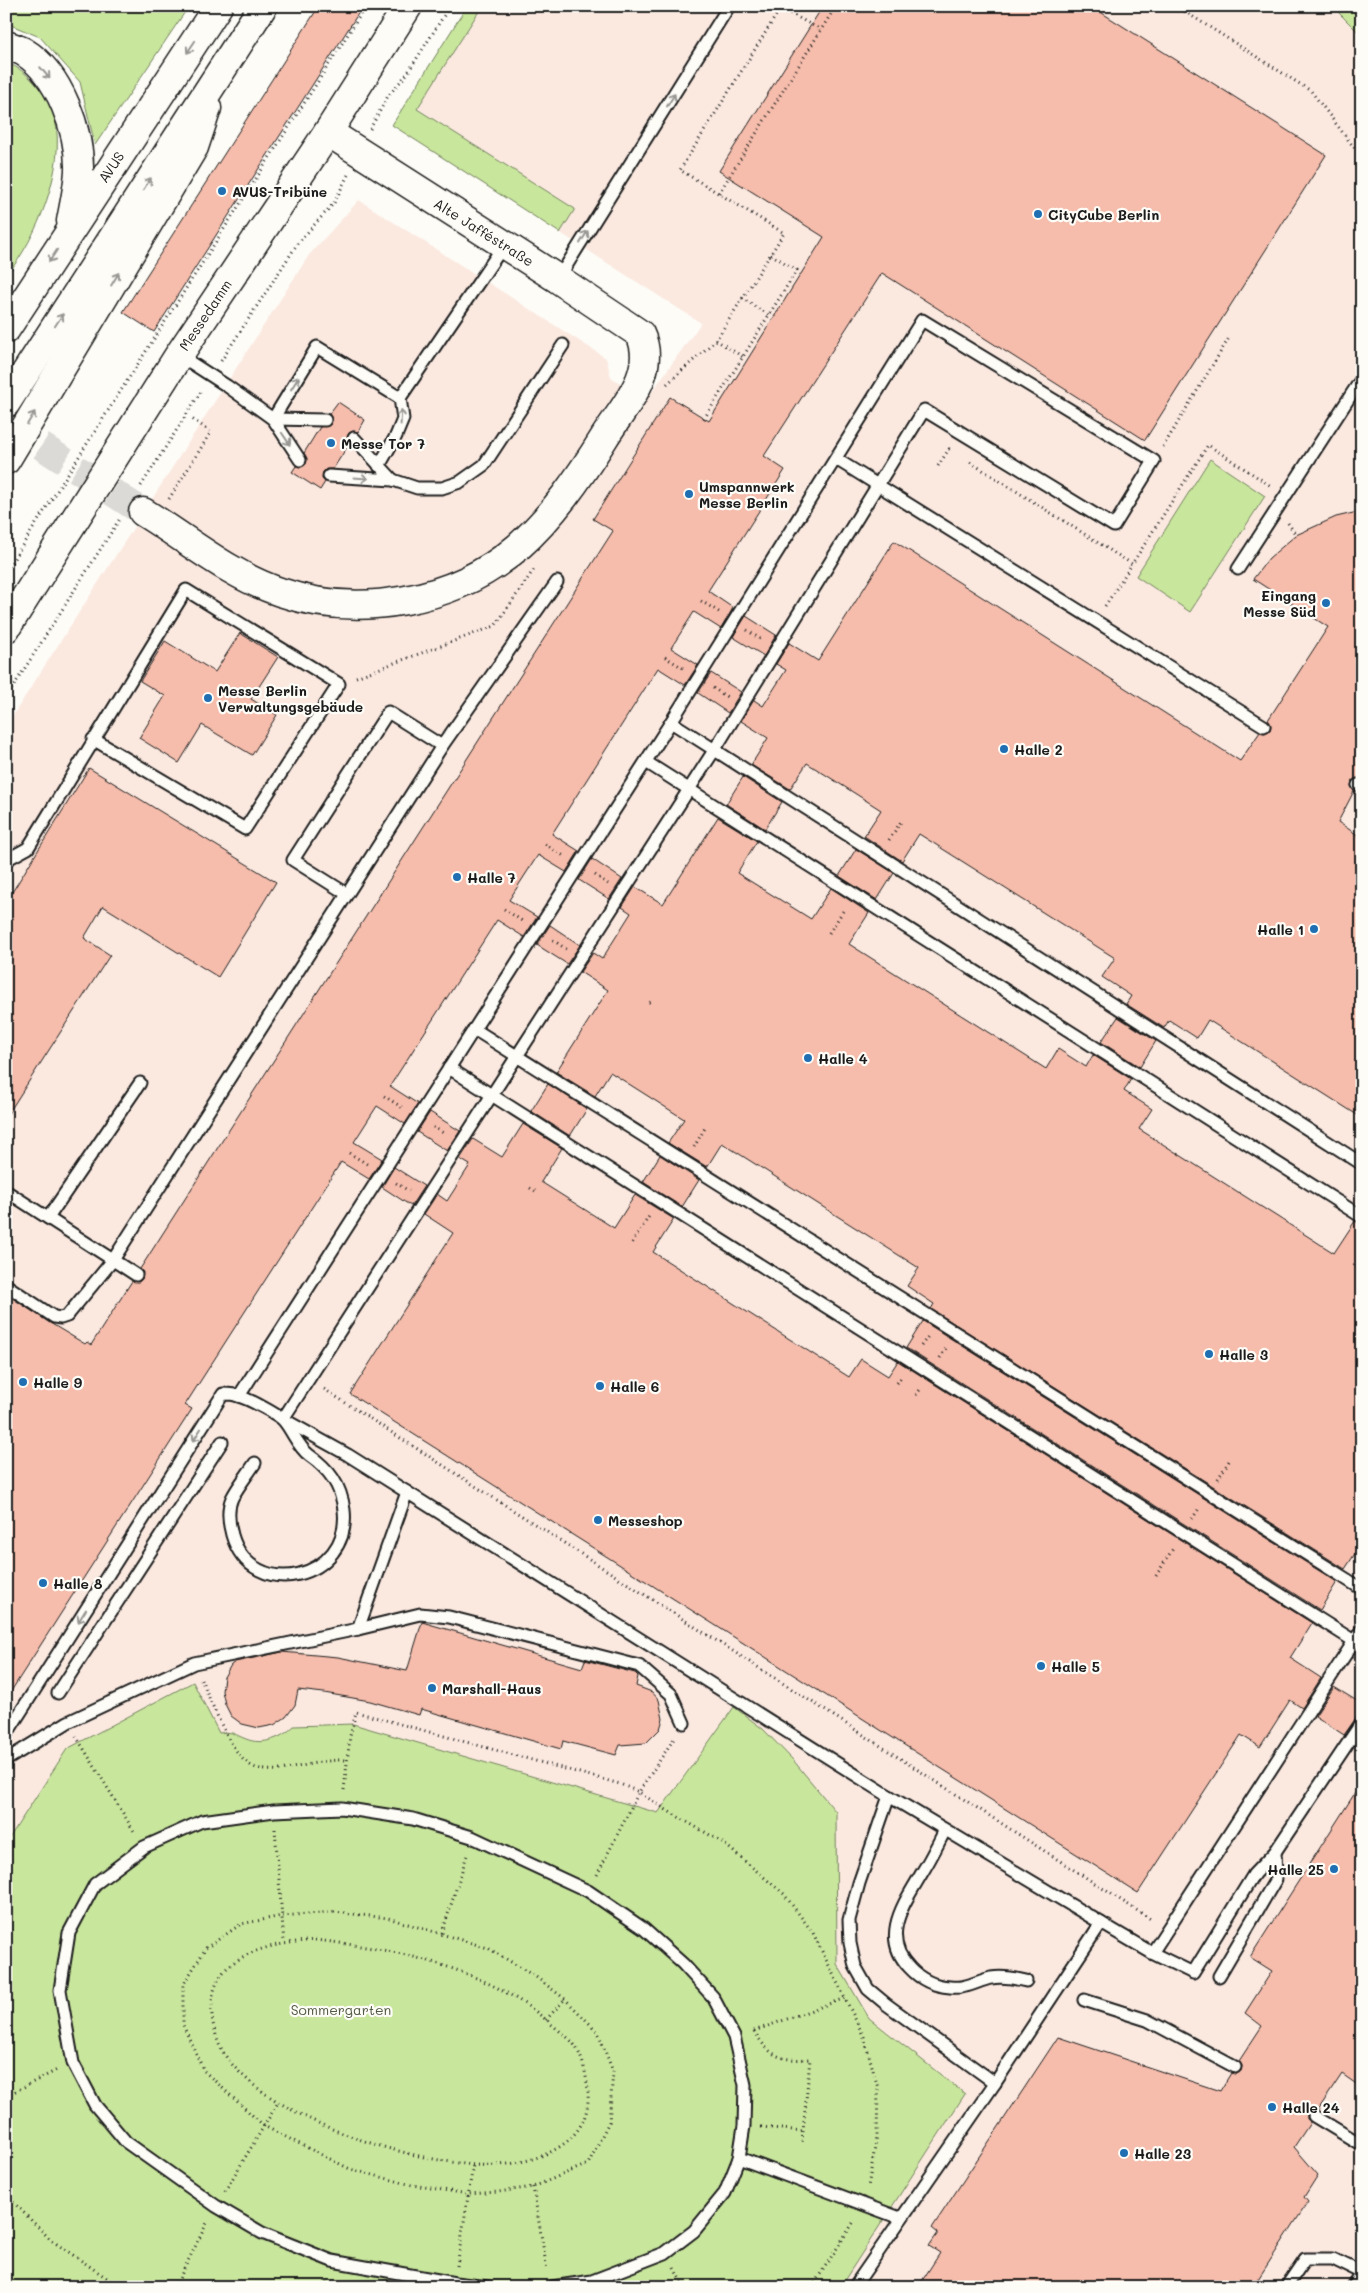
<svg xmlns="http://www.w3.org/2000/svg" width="1368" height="2293" font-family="Mali,sans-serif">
  <rect width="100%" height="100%" fill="#fdfcf7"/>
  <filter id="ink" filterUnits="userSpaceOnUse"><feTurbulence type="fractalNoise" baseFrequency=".02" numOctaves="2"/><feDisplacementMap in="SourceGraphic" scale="10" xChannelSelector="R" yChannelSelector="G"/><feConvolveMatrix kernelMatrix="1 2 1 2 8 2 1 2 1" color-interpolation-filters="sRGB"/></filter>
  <g filter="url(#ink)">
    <path fill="#fbe9e0" d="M 467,6 L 1362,6 L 1362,2287 L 6,2287 L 6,726 L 309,255 L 359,200 L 606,358 L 611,377 L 646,400 L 701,323 L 392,125 Z"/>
    <g fill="#c9e69d" stroke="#72815c">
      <path d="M 6,6 L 189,6 L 95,145 L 80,82 L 40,37 L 6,23 Z"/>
      <path d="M 467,6 L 481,8 L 417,109 L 575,209 L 560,233 L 392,125 Z"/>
      <path d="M 1332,6 L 1362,6 L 1362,36 Z"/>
      <path d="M 6,63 C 19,67 25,73 34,82 C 43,92 52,106 55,119 C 66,167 37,239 6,276 Z"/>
      <path d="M 1210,459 L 1265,496 L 1190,612 L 1136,576 Z"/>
      <path d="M 193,1682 L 219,1733 C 234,1731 233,1734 246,1739 C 263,1746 282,1738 294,1726 L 353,1724 L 658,1813 L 734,1707 L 763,1729 L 793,1760 L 836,1812 L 837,1964 L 869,2018 L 965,2094 L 840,2287 L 6,2287 L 6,1843 L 67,1749 Z"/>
    </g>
    <g fill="#f6bdac" stroke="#1c1c1c">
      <path d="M 319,6 L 363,6 L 154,332 L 123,312 Z"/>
      <path d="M 823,6 L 1091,6 L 1326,155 L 1145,440 L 882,273 L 764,456 L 785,470 L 708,591 L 733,608 L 721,629 L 694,612 L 671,648 L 698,665 L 685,685 L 658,668 L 552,834 L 579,851 L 566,872 L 538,855 L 509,900 L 537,917 L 524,937 L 497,920 L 390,1086 L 418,1104 L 405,1124 L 377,1106 L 354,1142 L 382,1159 L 369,1179 L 341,1162 L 185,1405 L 192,1409 L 6,1699 L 6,1294 L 50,1323 L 85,1344 L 87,1342 L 91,1345 L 132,1281 L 139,1282 L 142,1279 L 143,1272 L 140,1269 L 613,531 L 593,519 L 670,397 L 709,421 L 824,237 L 719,171 Z"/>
      <path d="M 338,402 L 365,420 L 358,432 L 353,431 L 349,433 L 347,439 L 349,444 L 333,469 L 326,469 L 323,472 L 322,479 L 325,482 L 320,490 L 292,472 L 296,466 L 301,467 L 306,464 L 307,459 L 304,453 L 320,427 L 331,424 L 332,420 L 329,414 Z"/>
      <path d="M 1362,511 L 1362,778 L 1357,778 L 1352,781 L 1351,786 L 1354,791 L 1338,822 L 1362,838 L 1362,1118 L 1208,1020 L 1197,1038 L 1169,1020 L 1164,1028 L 1126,1004 L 1131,996 L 1102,977 L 1115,958 L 919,834 L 902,861 L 864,836 L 881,810 L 807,763 L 790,789 L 751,765 L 768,738 L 741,721 L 754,700 L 763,706 L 786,670 L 776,664 L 789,643 L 818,661 L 894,541 L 1240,761 L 1260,732 L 1264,733 L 1270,730 L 1271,726 L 1268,720 L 1328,627 L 1253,579 L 1269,558 L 1296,535 L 1336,517 Z"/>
      <path d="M 746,616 L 776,635 L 764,656 L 733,637 Z"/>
      <path d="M 240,633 L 278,657 L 251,699 L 277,715 L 252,755 L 202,725 L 179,763 L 139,738 L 165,696 L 140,681 L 165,641 L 215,672 Z"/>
      <path d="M 711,673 L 741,692 L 728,713 L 698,693 Z"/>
      <path d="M 89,768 L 276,882 L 218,977 L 103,906 L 84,938 L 110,955 L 6,1117 L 6,902 Z"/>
      <path d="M 743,777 L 782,802 L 765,829 L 726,804 Z"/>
      <path d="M 718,817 L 757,841 L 737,873 L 811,919 L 831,888 L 869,913 L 849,944 L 1046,1069 L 1058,1049 L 1086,1067 L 1093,1055 L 1131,1079 L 1124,1091 L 1152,1109 L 1139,1129 L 1334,1253 L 1355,1221 L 1362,1224 L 1362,1543 L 1345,1569 L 931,1309 L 934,1304 L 907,1286 L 919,1268 L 722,1143 L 707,1167 L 668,1143 L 684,1119 L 610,1072 L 595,1096 L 556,1072 L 608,990 L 580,972 L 593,953 L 602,959 L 631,913 L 622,907 L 635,887 L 663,904 Z"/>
      <path d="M 856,849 L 894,873 L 877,900 L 839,876 Z"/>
      <path d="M 592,859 L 622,879 L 609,899 L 579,880 Z"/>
      <path d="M 550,925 L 580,945 L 567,964 L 537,945 Z"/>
      <path d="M 1118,1017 L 1156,1041 L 1140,1067 L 1101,1042 Z"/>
      <path d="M 548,1084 L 587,1109 L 570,1136 L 531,1111 Z"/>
      <path d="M 430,1112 L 460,1131 L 447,1151 L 417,1132 Z"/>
      <path d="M 523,1124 L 562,1148 L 541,1182 L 614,1228 L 635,1195 L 674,1219 L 653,1252 L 849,1377 L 861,1359 L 888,1376 L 898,1361 L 1312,1623 L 1290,1658 L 1321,1678 L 1302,1708 L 1290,1700 L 1260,1747 L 1241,1735 L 1138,1893 L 350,1394 L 453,1233 L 424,1214 L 437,1194 L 447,1201 L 470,1165 L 460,1159 L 473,1139 L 502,1157 Z"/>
      <path d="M 660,1155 L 699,1180 L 682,1207 L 643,1182 Z"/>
      <path d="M 394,1167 L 424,1186 L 411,1206 L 382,1187 Z"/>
      <path d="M 923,1321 L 1337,1582 L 1320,1610 L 906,1348 Z"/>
      <path d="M 422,1622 L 582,1668 L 585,1660 L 635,1673 L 638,1676 L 636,1686 L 652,1692 L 659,1700 L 663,1719 L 660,1729 L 646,1743 L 620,1745 L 616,1755 L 563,1741 L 561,1749 L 421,1709 L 419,1715 L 370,1701 L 324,1693 L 298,1690 L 295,1705 L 286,1717 L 274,1725 L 259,1728 L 242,1724 L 231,1716 L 225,1704 L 222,1691 L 224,1677 L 231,1665 L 235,1662 L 282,1652 L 338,1657 L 407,1671 Z"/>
      <path d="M 1334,1687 L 1362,1704 L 1362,1715 L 1356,1718 L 1344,1735 L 1315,1716 Z"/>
      <path d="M 1362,1782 L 1362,2088 L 1342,2074 L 1318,2110 L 1314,2109 L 1307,2113 L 1307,2119 L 1310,2123 L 1294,2147 L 1318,2175 L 1304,2197 L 1308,2202 L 1253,2287 L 918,2287 L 940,2253 L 929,2246 L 938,2233 L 932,2228 L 1058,2037 L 1220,2091 L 1231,2073 L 1236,2074 L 1241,2071 L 1242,2066 L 1239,2061 L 1262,2026 L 1245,2013 L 1272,1971 L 1250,1957 Z"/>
    </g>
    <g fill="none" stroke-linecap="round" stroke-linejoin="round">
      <path stroke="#dbdad6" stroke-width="28" stroke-dasharray="28 14" stroke-linecap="butt" d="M 6,423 L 143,512"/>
      <g stroke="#1c1c1c" stroke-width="15">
        <g id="service">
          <path d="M 558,279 L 729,6"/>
          <path d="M 179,355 L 227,386 L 273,419 L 300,460"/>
          <path d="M 273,419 L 317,347 L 400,398 L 504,245"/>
          <path d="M 273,419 L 325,420"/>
          <path d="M 354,438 L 393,480"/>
          <path d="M 836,459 L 1264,726"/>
          <path d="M 379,466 L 396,436 L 403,419 L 400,398"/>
          <path d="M 329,476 L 393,480 L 417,488 L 442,488 L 460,482 L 484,465 L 563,345"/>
          <path d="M 1238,569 L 1362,378"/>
          <path d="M 671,722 L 1362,1164"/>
          <path d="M 646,762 L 1362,1217"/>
          <path d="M 1358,785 L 1362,787"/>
          <path d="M 6,860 L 28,848 L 186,590 L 339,684 L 245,829 L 93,739"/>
          <path d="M 347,894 L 293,860 L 388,712 L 442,746"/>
          <path d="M 474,1029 L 1362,1589"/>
          <path d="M 449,1068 L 1354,1641"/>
          <path d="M 6,1191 L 113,1260 L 442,746 L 557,582"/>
          <path d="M 48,1218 L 140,1083"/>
          <path d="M 6,1285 L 54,1317 L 61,1318 L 67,1316 L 113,1260 L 136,1275"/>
          <path d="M 239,1396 L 671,722 L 922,320 L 1154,461 L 1114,526 L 924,410 L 715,749 L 283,1419 L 348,1455 L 889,1796 L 859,1883 L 849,1920 L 850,1943 L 855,1966 L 868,1989 L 886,2004 L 995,2083 L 854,2287"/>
          <path d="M 358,1629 L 407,1492"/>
          <path d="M 58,1693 L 222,1442"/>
          <path d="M 6,1735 L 223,1394 C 228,1394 234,1394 238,1396 C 247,1398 279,1415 284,1421 C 293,1432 298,1447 309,1455 C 329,1469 341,1485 344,1510 C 352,1579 252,1604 232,1535 C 229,1524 227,1509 232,1498 C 238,1486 248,1474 255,1463"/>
          <path d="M 6,1760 L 68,1722 L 194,1663 L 358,1629 L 420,1614 L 449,1617 L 639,1666 L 671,1694 L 684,1723"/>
          <path d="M 889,1796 L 1101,1923 L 995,2083"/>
          <path d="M 945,1830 C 938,1844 931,1858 923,1871 C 906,1901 878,1936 910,1968 C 921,1980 934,1986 950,1987 C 966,1989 977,1981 991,1978 C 1003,1976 1014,1978 1026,1981"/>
          <path d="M 1101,1923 L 1152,1953 L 1193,1973 L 1254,1874 L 1275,1852 L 1362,1722"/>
          <path d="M 1152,1953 L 1362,1629"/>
          <path d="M 1219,1976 L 1276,1879 L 1275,1852"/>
          <path d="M 1084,2000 L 1147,2020 L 1235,2067"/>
          <path d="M 1314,2116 L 1362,2145"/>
          <path d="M 739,2158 L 900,2218"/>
          <path d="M 488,2287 L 455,2283 L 332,2261 L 262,2233 L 216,2206 L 126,2142 L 95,2105 L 73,2063 L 60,1990 L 69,1933 L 95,1884 L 144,1847 L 202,1821 L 274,1811 L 342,1808 L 413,1819 L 472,1837 L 588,1891 L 644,1929 L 683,1964 L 713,1997 L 734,2037 L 745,2085 L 744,2126 L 739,2158 L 725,2193 L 694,2231 L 665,2253 L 592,2281 L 552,2287"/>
          <path d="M 1286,2287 L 1305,2259 L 1333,2259 L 1362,2273"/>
          <path d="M 1353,2287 L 1362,2274"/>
        </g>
      </g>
      <g stroke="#1c1c1c" stroke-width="31">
        <g id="secondary">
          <path d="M 143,512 C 187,539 231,576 280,592 C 359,619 454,602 518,547 C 553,516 579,478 604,438 C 623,407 658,372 640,334 L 558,279 L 328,132"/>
          <path d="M 6,628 L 179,355 L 328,132 L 408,6"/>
        </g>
      </g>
      <g stroke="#1c1c1c" stroke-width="31">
        <g id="motorway">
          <path d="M 6,45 C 12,47 19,49 24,52 C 60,74 80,132 79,171 C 78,188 74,205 71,221"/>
          <path d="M 6,329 L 218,6"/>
          <path d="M 6,403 L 263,6"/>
          <path d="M 6,460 L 194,147 L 207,108"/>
        </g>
      </g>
      <g stroke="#1c1c1c" stroke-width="3" stroke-dasharray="1 4" stroke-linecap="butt">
        <path d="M 777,6 L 821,30"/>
        <path d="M 1176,6 L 1311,91 L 1356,150 L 1362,153"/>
        <path d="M 370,129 L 388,96 L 407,74 L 450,6"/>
        <path d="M 719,193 L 836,6"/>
        <path d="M 742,298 L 769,315"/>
        <path d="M 716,340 L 743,357"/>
        <path d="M 221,361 L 298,243 L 334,203 L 348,175"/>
        <path d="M 667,384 L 716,340 L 784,233 L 680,170 L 782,6"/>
        <path d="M 704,419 L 797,270 L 770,254"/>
        <path d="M 1163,447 L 1229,338"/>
        <path d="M 970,462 L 1132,564 L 1208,445 L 1271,486"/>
        <path d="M 938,466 L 949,449 L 952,450"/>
        <path d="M 141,486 L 202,390"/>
        <path d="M 169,499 L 211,432 L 192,419"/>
        <path d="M 1288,523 L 1296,535"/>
        <path d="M 6,571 L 366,6"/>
        <path d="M 701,601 L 719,612"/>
        <path d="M 1105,606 L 1132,564"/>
        <path d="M 747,630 L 763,641"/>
        <path d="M 665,657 L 683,668"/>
        <path d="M 356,677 L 495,626 L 535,568"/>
        <path d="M 713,688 L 727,697"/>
        <path d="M 6,698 L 119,520"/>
        <path d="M 889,840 L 902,820"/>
        <path d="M 545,844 L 564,856"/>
        <path d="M 595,875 L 608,884"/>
        <path d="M 504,909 L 522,921"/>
        <path d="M 829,933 L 845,908"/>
        <path d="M 553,940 L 566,949"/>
        <path d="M 649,1002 L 653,1004"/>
        <path d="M 384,1096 L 403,1108"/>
        <path d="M 433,1127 L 445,1134"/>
        <path d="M 694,1147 L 705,1128"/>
        <path d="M 349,1153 L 367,1164"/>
        <path d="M 396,1183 L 409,1191"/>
        <path d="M 530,1188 L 535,1191"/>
        <path d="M 632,1243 L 650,1215"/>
        <path d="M 1354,1266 L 1362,1253"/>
        <path d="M 921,1346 L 929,1335"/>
        <path d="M 940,1358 L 947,1347"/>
        <path d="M 897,1383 L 903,1375"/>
        <path d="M 324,1389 L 1152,1920"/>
        <path d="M 916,1395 L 922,1387"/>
        <path d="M 1218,1479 L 1229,1461"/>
        <path d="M 1192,1519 L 1200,1507"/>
        <path d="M 1156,1576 L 1174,1547"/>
        <path d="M 201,1679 C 210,1699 230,1750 247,1763 C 256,1770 268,1771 280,1770 C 303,1767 324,1759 348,1760"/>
        <path d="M 76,1736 L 135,1833"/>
        <path d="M 344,1790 L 350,1736 L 356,1712 L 620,1784 L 639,1792 L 668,1811 L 722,1842 L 784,1894 L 813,1933 L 864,2037 L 878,2088 L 877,2136 L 868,2187"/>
        <path d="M 275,1829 L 284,1943"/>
        <path d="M 597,1875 L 639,1792 L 675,1737"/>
        <path d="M 334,1912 L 388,1918 L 488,1948 L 536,1977 L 565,1999 L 598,2032 L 613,2072 L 609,2122 L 588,2164 L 533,2187 L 498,2192 L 468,2194 L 412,2185 L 350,2169 L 264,2126 L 204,2071 L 183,2025 L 183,1985 L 206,1948 L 241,1924 L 282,1916 Z"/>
        <path d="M 442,1933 L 467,1855"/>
        <path d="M 315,1940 C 397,1949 487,1968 551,2024 C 558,2030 567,2036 573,2043 C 582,2055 585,2069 587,2083 C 599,2152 518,2171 465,2164 C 396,2155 315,2130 259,2089 C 250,2083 230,2064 225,2055 C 208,2027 204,1984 233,1963 C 257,1946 286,1943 315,1940 Z"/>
        <path d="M 546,2020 L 565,1999"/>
        <path d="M 754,2031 C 770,2057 780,2061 810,2059 L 802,2142"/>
        <path d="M 754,2031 L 845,1998"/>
        <path d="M 6,2096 L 57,2070"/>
        <path d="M 761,2127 L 803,2131"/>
        <path d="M 533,2187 L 547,2270"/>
        <path d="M 225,2191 L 279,2101"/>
        <path d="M 6,2195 L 51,2240 L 120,2287"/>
        <path d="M 457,2266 L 473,2165"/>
        <path d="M 674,2268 L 684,2287"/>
        <path d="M 175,2287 L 208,2221"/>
        <path d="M 324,2287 L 327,2278"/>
        <path d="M 812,2287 L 855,2220"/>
      </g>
      <use href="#service" stroke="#fdfcf7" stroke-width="11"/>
      <use href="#secondary" stroke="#fdfcf7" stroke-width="28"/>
      <use href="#motorway" stroke="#fdfcf7" stroke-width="28"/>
    </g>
    <defs><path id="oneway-shaft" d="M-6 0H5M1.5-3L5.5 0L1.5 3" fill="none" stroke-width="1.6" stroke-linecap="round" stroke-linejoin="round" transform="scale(1.25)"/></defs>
    <g stroke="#989794">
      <use href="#oneway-shaft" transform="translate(191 47) rotate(124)"/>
      <use href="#oneway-shaft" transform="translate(45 73) rotate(50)"/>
      <use href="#oneway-shaft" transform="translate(671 100) rotate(-58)"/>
      <use href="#oneway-shaft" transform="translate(147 184) rotate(-57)"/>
      <use href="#oneway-shaft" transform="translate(584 237) rotate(-58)"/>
      <use href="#oneway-shaft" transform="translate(53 256) rotate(123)"/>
      <use href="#oneway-shaft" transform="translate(115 279) rotate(-59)"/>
      <use href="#oneway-shaft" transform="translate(59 320) rotate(-57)"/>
      <use href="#oneway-shaft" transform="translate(295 383) rotate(-58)"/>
      <use href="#oneway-shaft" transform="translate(401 417) rotate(-87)"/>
      <use href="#oneway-shaft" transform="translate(31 418) rotate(-59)"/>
      <use href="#oneway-shaft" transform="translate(286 439) rotate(56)"/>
      <use href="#oneway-shaft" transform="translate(361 478) rotate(4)"/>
      <use href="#oneway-shaft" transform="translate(197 1435) rotate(122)"/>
      <use href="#oneway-shaft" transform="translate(82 1616) rotate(122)"/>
    </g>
  </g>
  <g fill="#1f6fb2" stroke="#fdfcf7" stroke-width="2">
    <circle cx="222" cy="191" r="5"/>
    <circle cx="1038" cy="214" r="5"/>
    <circle cx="331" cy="443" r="5"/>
    <circle cx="689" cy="494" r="5"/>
    <circle cx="1326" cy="603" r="5"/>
    <circle cx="208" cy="698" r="5"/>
    <circle cx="1004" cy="749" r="5"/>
    <circle cx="457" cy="877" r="5"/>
    <circle cx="1314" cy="929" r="5"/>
    <circle cx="808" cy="1058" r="5"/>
    <circle cx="1209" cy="1354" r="5"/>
    <circle cx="23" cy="1382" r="5"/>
    <circle cx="600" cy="1386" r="5"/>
    <circle cx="598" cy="1520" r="5"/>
    <circle cx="43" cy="1583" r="5"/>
    <circle cx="1041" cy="1666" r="5"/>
    <circle cx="432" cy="1688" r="5"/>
    <circle cx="1334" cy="1869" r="5"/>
    <circle cx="1272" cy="2107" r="5"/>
    <circle cx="1124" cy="2153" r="5"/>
  </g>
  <g text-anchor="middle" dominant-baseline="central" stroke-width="4.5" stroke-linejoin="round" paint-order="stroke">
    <g font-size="14" fill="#1c1c1c" stroke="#fdfcf7">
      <text transform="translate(111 167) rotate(-56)">AVUS</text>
      <text transform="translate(484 232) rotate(32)">Alte Jafféstraße</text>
      <text transform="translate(205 315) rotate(-56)">Messedamm</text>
    </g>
    <g font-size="14" font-weight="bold" fill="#1c1c1c" stroke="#fdfcf7" text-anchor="start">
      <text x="232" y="191">AVUS-Tribüne</text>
      <text x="1048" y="214">CityCube Berlin</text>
      <text x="341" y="443">Messe Tor 7</text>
      <text x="699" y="486">Umspannwerk<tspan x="699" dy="16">Messe Berlin</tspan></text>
      <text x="1316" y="595" text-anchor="end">Eingang<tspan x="1316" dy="16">Messe Süd</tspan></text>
      <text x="218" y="690">Messe Berlin<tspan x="218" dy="16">Verwaltungsgebäude</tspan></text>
      <text x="1014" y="749">Halle 2</text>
      <text x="467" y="877">Halle 7</text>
      <text x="1304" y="929" text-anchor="end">Halle 1</text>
      <text x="818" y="1058">Halle 4</text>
      <text x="1219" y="1354">Halle 3</text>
      <text x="33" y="1382">Halle 9</text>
      <text x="610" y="1386">Halle 6</text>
      <text x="608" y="1520">Messeshop</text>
      <text x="53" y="1583">Halle 8</text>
      <text x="1051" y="1666">Halle 5</text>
      <text x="442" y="1688">Marshall-Haus</text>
      <text x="1324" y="1869" text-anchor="end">Halle 25</text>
      <text x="1282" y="2107">Halle 24</text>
      <text x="1134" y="2153">Halle 23</text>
    </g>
    <g font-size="14" fill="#505943" stroke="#fdfcf7">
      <text x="341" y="2009">Sommergarten</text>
    </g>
  </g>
  <rect width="1368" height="2293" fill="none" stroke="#fdfcf7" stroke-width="25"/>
  <rect x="12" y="12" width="1343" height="2268" fill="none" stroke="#1c1c1c" stroke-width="2" filter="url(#ink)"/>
</svg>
